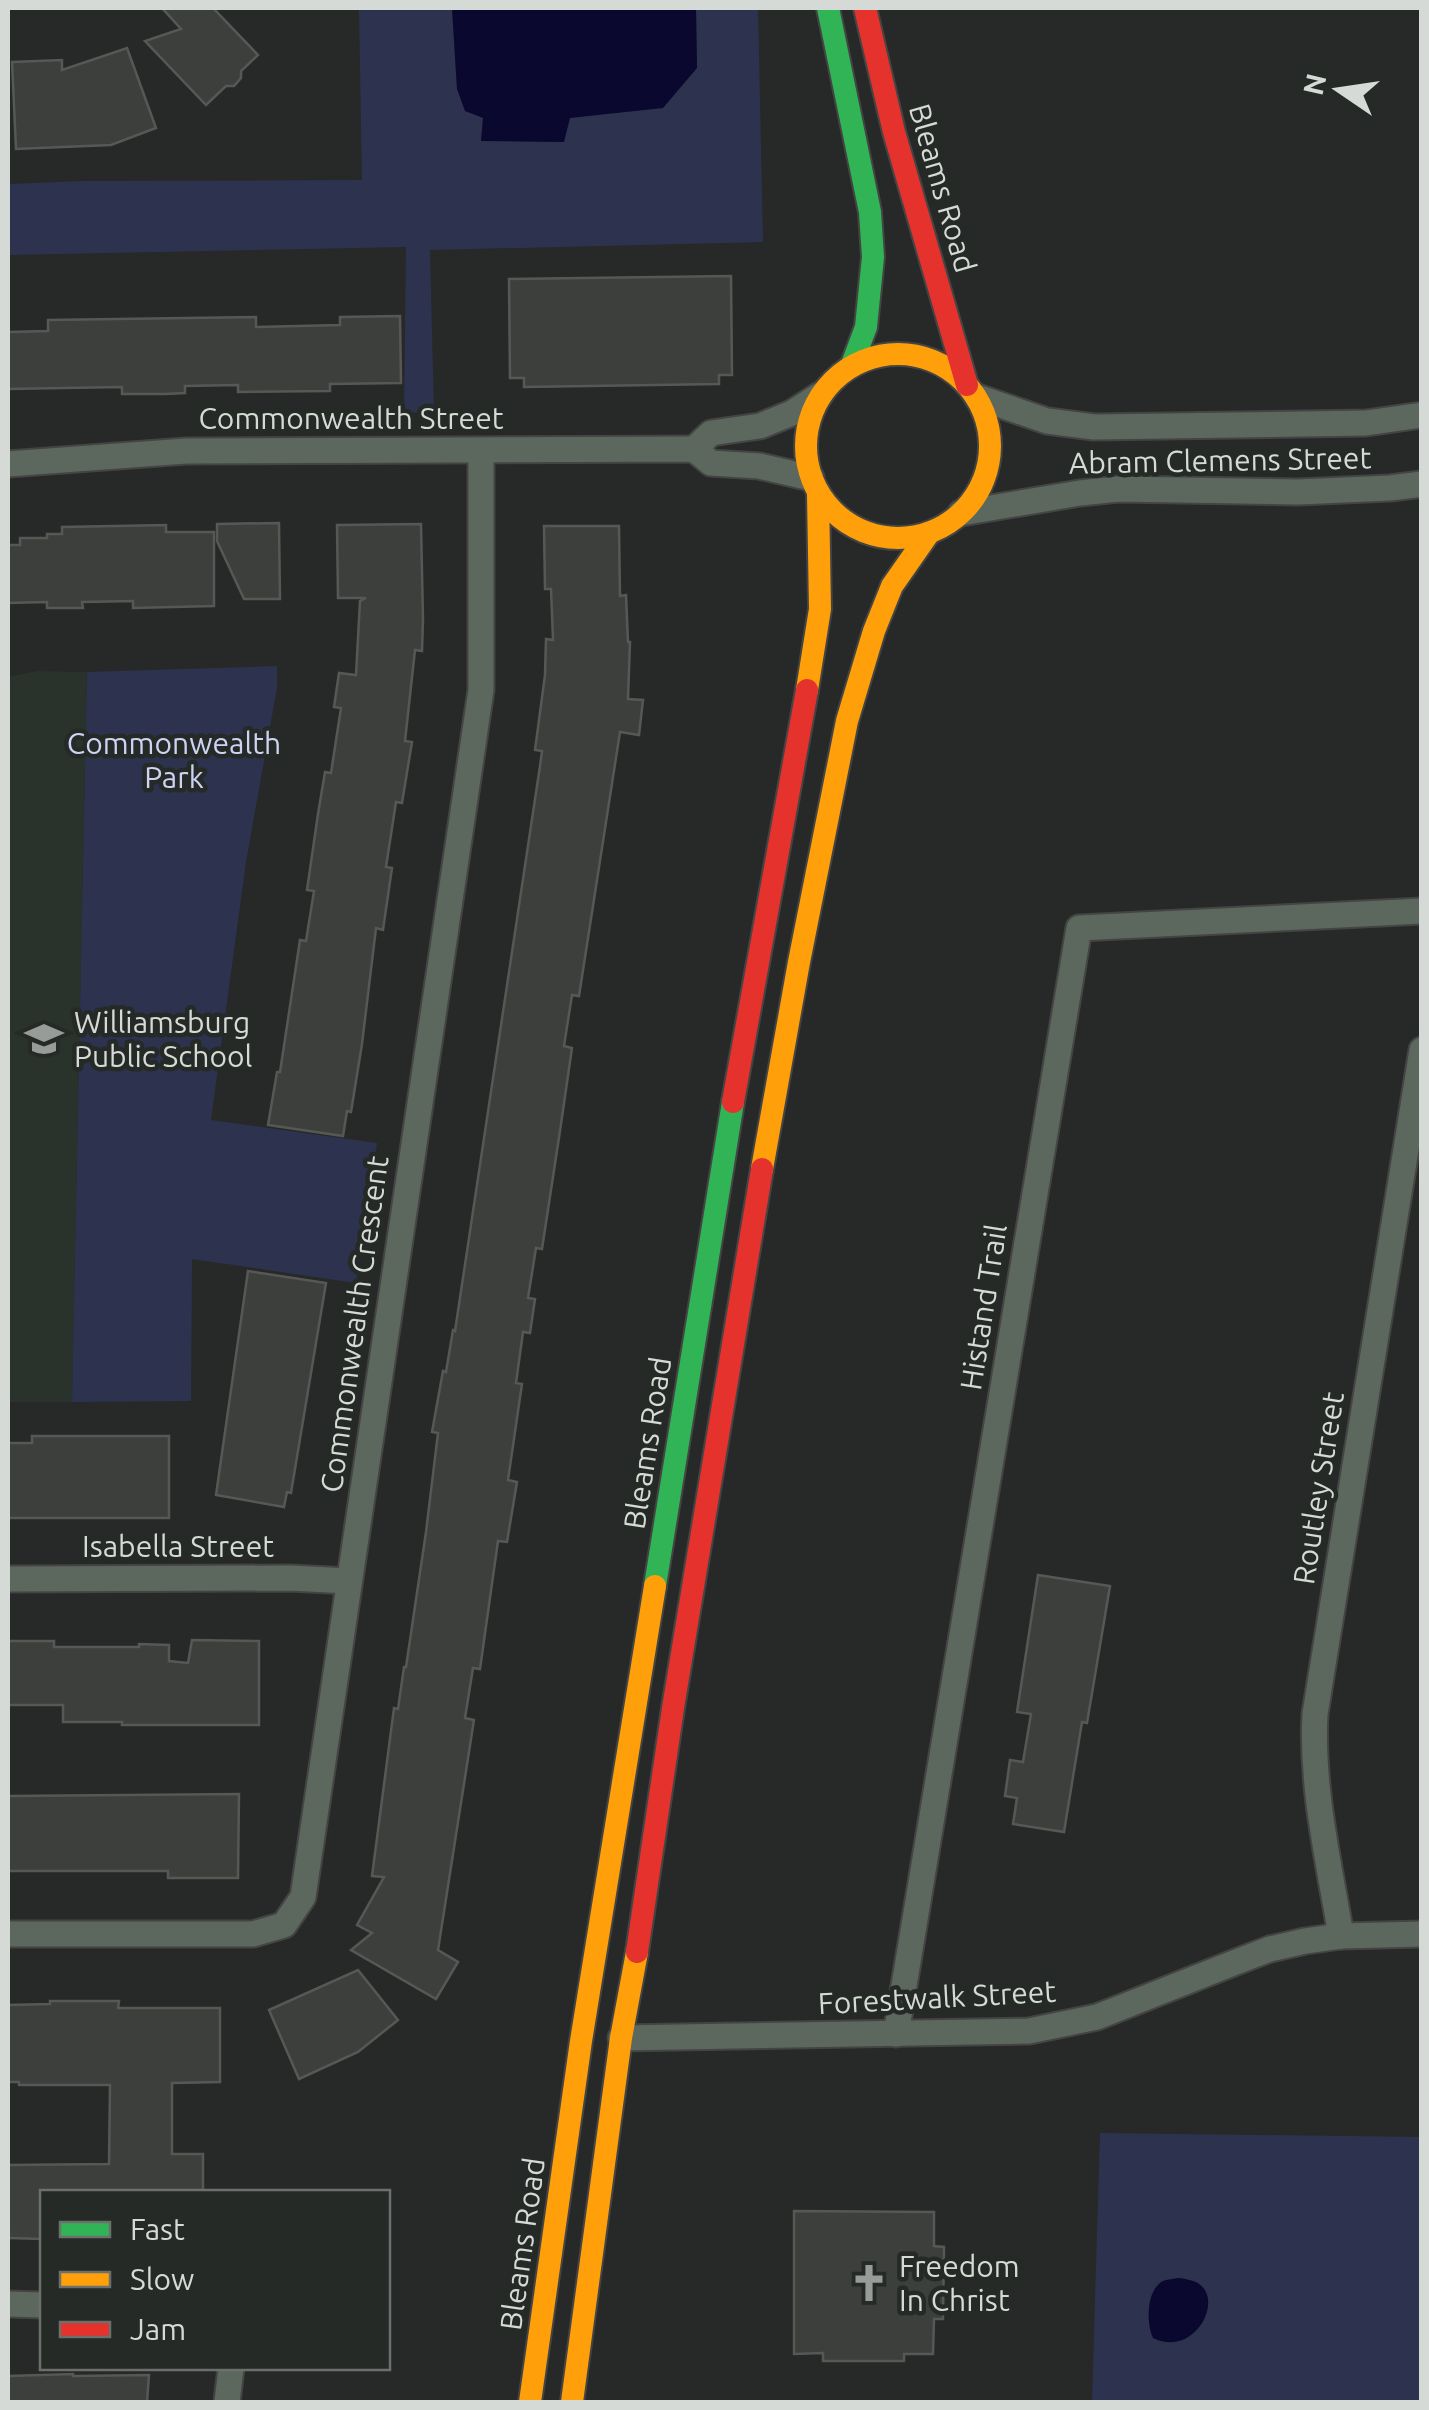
<svg xmlns="http://www.w3.org/2000/svg" width="1429" height="2410" font-family="Ubuntu,sans-serif">
  <rect width="100%" height="100%" fill="#262927"/>
  <path fill="#29332b" d="M 37,671 L 87,672 L 72,1402 L 8,1402 L 8,677 Z"/>
  <g fill="#2d334f">
    <path d="M 359,8 L 452,8 L 457,89 L 483,118 L 481,141 L 563,142 L 570,118 L 697,68 L 696,8 L 758,8 L 763,242 L 430,250 L 434,412 L 404,413 L 406,247 L 8,255 L 8,184 L 85,181 L 362,180 Z"/>
    <path d="M 277,666 L 277,688 L 246,862 L 211,1120 L 377,1143 L 356,1283 L 192,1259 L 191,1401 L 72,1402 L 87,672 Z"/>
    <path d="M 1100,2133 L 1421,2137 L 1421,2402 L 1092,2402 Z"/>
  </g>
  <g fill="#0a082f">
    <path d="M 452,8 L 696,8 L 697,68 L 663,108 L 570,118 L 564,142 L 481,141 L 483,118 L 465,111 L 457,89 Z"/>
    <path d="M 1180,2278 C 1186,2279 1191,2280 1196,2282 C 1227,2298 1194,2359 1153,2338 C 1146,2323 1146,2290 1163,2281 C 1166,2280 1176,2278 1180,2278 Z"/>
  </g>
  <g fill="#3d3f3d" stroke="#565856" stroke-width="2.5">
    <path d="M 162,8 L 213,8 L 258,55 L 241,71 L 241,78 L 234,86 L 226,86 L 206,105 L 145,41 L 181,29 Z"/>
    <path d="M 127,48 L 156,128 L 111,145 L 16,149 L 12,62 L 62,60 L 62,70 Z"/>
    <path d="M 731,276 L 732,375 L 719,375 L 719,384 L 524,387 L 524,378 L 510,378 L 509,279 Z"/>
    <path d="M 400,316 L 401,383 L 330,384 L 330,391 L 238,392 L 238,385 L 185,386 L 185,393 L 165,394 L 122,394 L 122,387 L 8,389 L 8,332 L 48,331 L 48,320 L 256,317 L 256,327 L 340,325 L 340,317 Z"/>
    <path d="M 279,523 L 280,599 L 244,599 L 217,541 L 217,524 Z"/>
    <path d="M 421,524 L 423,619 L 422,651 L 415,650 L 405,741 L 412,742 L 402,803 L 396,802 L 386,867 L 392,868 L 383,930 L 376,928 L 362,1044 L 351,1112 L 347,1111 L 343,1136 L 268,1125 L 277,1072 L 280,1072 L 300,940 L 306,941 L 314,891 L 307,890 L 318,814 L 325,772 L 331,773 L 341,708 L 334,707 L 339,673 L 356,675 L 360,601 L 366,598 L 338,598 L 337,525 Z"/>
    <path d="M 166,525 L 166,532 L 214,532 L 214,606 L 133,608 L 133,601 L 82,602 L 83,608 L 47,608 L 47,602 L 8,603 L 8,545 L 20,545 L 20,538 L 47,538 L 47,534 L 62,534 L 62,527 Z"/>
    <path d="M 544,526 L 619,526 L 620,596 L 626,595 L 628,642 L 630,642 L 628,699 L 643,700 L 639,735 L 620,732 L 579,996 L 572,995 L 564,1046 L 572,1048 L 560,1131 L 542,1249 L 536,1248 L 528,1298 L 535,1299 L 530,1333 L 523,1332 L 516,1383 L 522,1384 L 508,1480 L 517,1482 L 507,1542 L 498,1541 L 480,1669 L 473,1668 L 465,1718 L 474,1720 L 438,1950 L 458,1962 L 436,1999 L 351,1950 L 372,1933 L 357,1925 L 384,1877 L 372,1876 L 394,1708 L 398,1709 L 404,1667 L 406,1667 L 426,1532 L 438,1433 L 432,1432 L 443,1371 L 446,1372 L 453,1330 L 455,1331 L 540,766 L 542,751 L 535,750 L 545,675 L 546,639 L 553,640 L 551,589 L 545,589 Z"/>
    <path d="M 248,1271 L 326,1283 L 291,1493 L 287,1492 L 284,1507 L 216,1495 Z"/>
    <path d="M 32,1436 L 169,1436 L 169,1518 L 8,1518 L 8,1443 L 32,1443 Z"/>
    <path d="M 1038,1575 L 1110,1586 L 1087,1723 L 1082,1722 L 1064,1832 L 1013,1824 L 1017,1798 L 1005,1796 L 1010,1760 L 1023,1762 L 1031,1714 L 1017,1712 Z"/>
    <path d="M 192,1640 L 259,1641 L 259,1725 L 122,1725 L 122,1722 L 63,1722 L 63,1705 L 8,1705 L 8,1641 L 54,1641 L 54,1647 L 139,1647 L 139,1644 L 169,1645 L 169,1661 L 188,1663 Z"/>
    <path d="M 239,1794 L 238,1878 L 168,1878 L 168,1871 L 8,1871 L 8,1796 Z"/>
    <path d="M 358,1970 L 398,2020 L 358,2052 L 299,2079 L 269,2010 Z"/>
    <path d="M 50,2001 L 119,2001 L 118,2008 L 220,2008 L 220,2082 L 172,2083 L 172,2154 L 203,2154 L 203,2192 L 42,2192 L 42,2239 L 9,2238 L 8,2165 L 109,2164 L 110,2085 L 19,2085 L 19,2082 L 8,2082 L 8,2005 L 50,2004 Z"/>
    <path d="M 794,2211 L 934,2212 L 934,2246 L 944,2247 L 943,2319 L 934,2319 L 933,2354 L 904,2354 L 904,2361 L 823,2361 L 823,2353 L 794,2354 Z"/>
    <path d="M 73,2374 L 73,2376 L 149,2375 L 147,2402 L 8,2402 L 8,2376 Z"/>
  </g>
  <g fill="none" stroke-linecap="round" stroke-linejoin="round">
    <g stroke="#434443" stroke-width="29">
      <g id="street">
        <path d="M 977,397 L 1047,421 L 1094,427 L 1366,423 L 1422,415"/>
        <path d="M 694,449 L 711,433 L 760,426 L 792,413 L 820,395"/>
        <path d="M 8,464 L 186,451 L 694,449 L 711,463 L 759,466 L 811,478"/>
        <path d="M 961,513 L 1080,493 L 1118,489 L 1298,492 L 1390,488 L 1422,484"/>
        <path d="M 8,1579 L 290,1578 L 349,1581"/>
        <path d="M 8,1934 L 253,1934 L 284,1925 L 303,1897 L 481,690 L 481,451"/>
        <path d="M 1341,1936 C 1329,1863 1311,1788 1315,1714 L 1422,1050"/>
        <path d="M 896,2034 L 1079,928 L 1422,911"/>
        <path d="M 621,2038 L 1029,2031 L 1097,2017 L 1236,1962 L 1270,1949 L 1305,1941 L 1341,1936 L 1422,1934"/>
        <path d="M 8,2304 L 42,2305"/>
        <path d="M 227,2402 L 231,2368"/>
      </g>
    </g>
    <g stroke="#434443" stroke-width="26">
      <g id="fast">
        <path d="M 828,8 L 870,212 L 873,257 L 866,327 L 851,367"/>
        <path d="M 655,1586 L 733,1102"/>
      </g>
    </g>
    <g stroke="#434443" stroke-width="26">
      <g id="slow">
        <circle cx="898" cy="446" r="92"/>
        <path d="M 807,690 L 820,609 L 818,494"/>
        <path d="M 762,1169 L 799,962 L 847,721 L 874,631 L 892,586 L 929,533"/>
        <path d="M 530,2402 L 581,2041 L 655,1586"/>
        <path d="M 572,2402 L 621,2038 L 637,1952"/>
      </g>
    </g>
    <g stroke="#434443" stroke-width="26">
      <g id="jam">
        <path d="M 865,8 L 894,132 L 967,385"/>
        <path d="M 733,1102 L 807,690"/>
        <path d="M 637,1952 L 673,1708 L 762,1169"/>
      </g>
    </g>
    <use href="#street" stroke="#5c685e" stroke-width="25"/>
    <use href="#fast" stroke="#30b455" stroke-width="22"/>
    <use href="#slow" stroke="#ff9f0a" stroke-width="22"/>
    <use href="#jam" stroke="#e5322d" stroke-width="22"/>
  </g>
  <defs>
    <g id="school-bare" transform="scale(3)"><path d="M0-5L7-2L0 1L-7-2ZM-4 1L0 2.5L4 1V4Q0 6-4 4Z" fill="#989c99" stroke="#252a26" stroke-width="2.5" paint-order="stroke"/></g>
    <g id="church-bare" transform="scale(3)"><path d="M-1.2-6h2.4v3.5h3.3v2.4h-3.3V6h-2.4V-.1h-3.3v-2.4h3.3Z" fill="#989c99" stroke="#252a26" stroke-width="2.5" paint-order="stroke"/></g>
  </defs>
  <g fill-rule="evenodd">
    <use href="#school-bare" x="44" y="1039"/>
    <use href="#church-bare" x="869" y="2283"/>
  </g>
  <g text-anchor="middle" dominant-baseline="central" stroke-width="9" stroke-linejoin="round" paint-order="stroke">
    <g font-size="30" fill="#d6dad7" stroke="#252a26">
      <text transform="translate(943 188) rotate(74)">Bleams Road</text>
      <text x="351" y="418">Commonwealth Street</text>
      <text transform="translate(1220 460) rotate(-1)">Abram Clemens Street</text>
      <text transform="translate(983 1307) rotate(-81)">Histand Trail</text>
      <text transform="translate(354 1324) rotate(-82)">Commonwealth Crescent</text>
      <text transform="translate(647 1443) rotate(-81)">Bleams Road</text>
      <text transform="translate(1318 1488) rotate(-81)">Routley Street</text>
      <text x="178" y="1546">Isabella Street</text>
      <text transform="translate(937 1997) rotate(-3)">Forestwalk Street</text>
      <text transform="translate(522 2244) rotate(-82)">Bleams Road</text>
    </g>
    <g font-size="30" fill="#ccd4f5" stroke="#252a26">
      <text x="174" y="743">Commonwealth<tspan x="174" dy="34">Park</tspan></text>
    </g>
    <g font-size="30" fill="#d6dad7" stroke="#252a26" text-anchor="start">
      <text x="74" y="1022">Williamsburg<tspan x="74" dy="34">Public School</tspan></text>
      <text x="899" y="2266">Freedom<tspan x="899" dy="34">In Christ</tspan></text>
    </g>
  </g>
  <rect width="1429" height="2410" fill="none" stroke="#d6dad7" stroke-width="20"/>
  <rect x="40" y="2190" width="350" height="180" fill="#252a26" stroke="#6c706d" stroke-width="2.5"/>
  <rect x="60" y="2222" width="50" height="15" fill="#30b455" stroke="#6c706d" stroke-width="2.5"/>
  <text x="130" y="2240" font-size="30" fill="#d6dad7">Fast</text>
  <rect x="60" y="2272" width="50" height="15" fill="#ff9f0a" stroke="#6c706d" stroke-width="2.5"/>
  <text x="130" y="2290" font-size="30" fill="#d6dad7">Slow</text>
  <rect x="60" y="2322" width="50" height="15" fill="#e5322d" stroke="#6c706d" stroke-width="2.5"/>
  <text x="130" y="2340" font-size="30" fill="#d6dad7">Jam</text>
  <g transform="translate(1339 90) rotate(283)" stroke="#252a26" stroke-width="8" paint-order="stroke">
  <path d="M0-8L18 38L0 25L-18 38Z" fill="#d6dad7"/>
  <text y="-15" font-size="28" font-weight="bold" text-anchor="middle" fill="#d6dad7">N</text>
  </g>
</svg>
